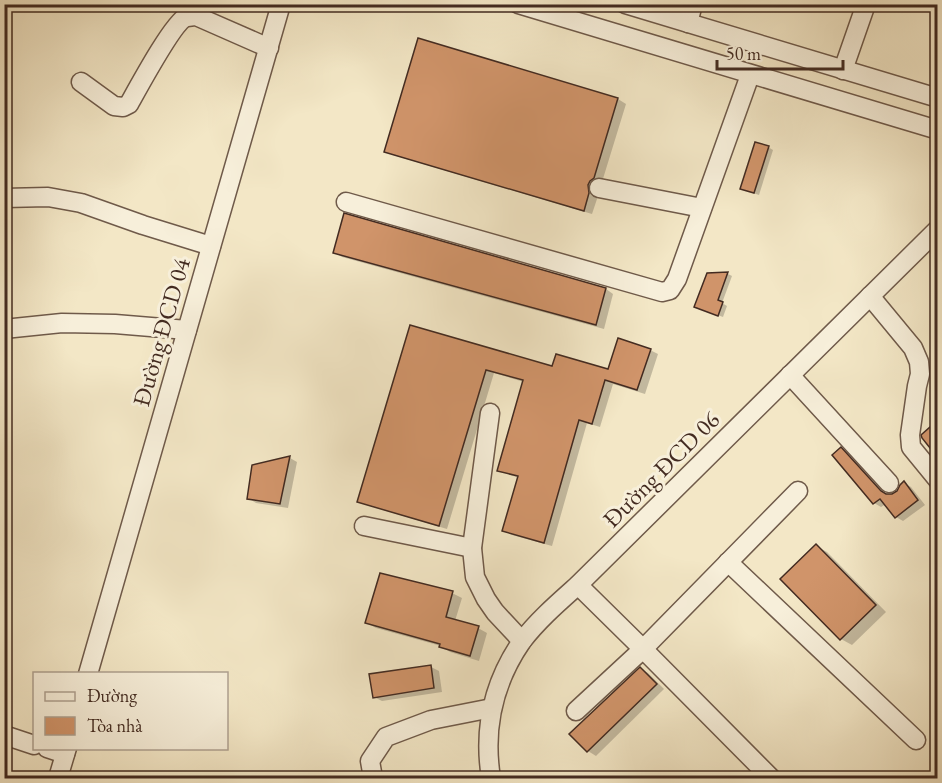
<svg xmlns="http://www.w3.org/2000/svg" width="942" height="783" font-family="'EB Garamond',serif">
  <rect width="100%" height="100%" fill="#f3e7c6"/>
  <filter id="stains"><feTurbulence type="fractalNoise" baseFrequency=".00333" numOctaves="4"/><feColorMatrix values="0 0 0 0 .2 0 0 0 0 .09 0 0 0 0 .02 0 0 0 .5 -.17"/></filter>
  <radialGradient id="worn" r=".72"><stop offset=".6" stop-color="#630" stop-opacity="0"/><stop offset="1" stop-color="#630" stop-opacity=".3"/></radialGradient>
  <g fill="#0003">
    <path d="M 419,40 L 618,99 L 626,104 L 602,182 L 596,190 L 597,199 L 592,214 L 393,155 L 385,151 Z"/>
    <path d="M 768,147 L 773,150 L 759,195 L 747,191 L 742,188 Z"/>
    <path d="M 334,252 L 606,289 L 613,294 L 604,329 L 342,257 Z"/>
    <path d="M 708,274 L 728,274 L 732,276 L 722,303 L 727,306 L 723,317 L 701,309 Z"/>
    <path d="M 411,327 L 553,368 L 609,371 L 650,350 L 658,354 L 645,394 L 613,384 L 600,427 L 587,423 L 552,546 L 512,535 L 504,531 L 519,478 L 507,474 L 499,470 L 524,382 L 494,373 L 447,529 L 367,505 L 359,501 Z"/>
    <path d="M 841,449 L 848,453 L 887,495 L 891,496 L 897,493 L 904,483 L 911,487 L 925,505 L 903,521 L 896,517 L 886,504 L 881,507 L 874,503 L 834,455 Z"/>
    <path d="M 290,458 L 297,462 L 288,508 L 256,503 L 248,498 L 253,466 Z"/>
    <path d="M 816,546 L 827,552 L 886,612 L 852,645 L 841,639 Z"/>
    <path d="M 452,593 L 462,598 L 455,621 L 478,628 L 487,633 L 479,661 L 450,652 L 441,646 L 376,628 L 367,623 Z"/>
    <path d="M 431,667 L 439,671 L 442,692 L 382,701 L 374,697 Z"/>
    <path d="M 641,669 L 648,673 L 664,689 L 596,756 L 588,751 L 572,734 Z"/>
  </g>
  <g fill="#d0946a" stroke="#432b21" stroke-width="1.5">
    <path d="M 418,38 L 618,98 L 594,178 L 590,181 L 588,185 L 589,193 L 584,211 L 384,152 Z"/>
    <path d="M 755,142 L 769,146 L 754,193 L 740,189 Z"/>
    <path d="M 344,213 L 606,288 L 596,325 L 333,253 Z"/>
    <path d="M 728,272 L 718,300 L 723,302 L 718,316 L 694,307 L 707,273 Z"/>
    <path d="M 410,325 L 552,366 L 556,354 L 608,369 L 618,338 L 651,349 L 637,390 L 605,380 L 592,424 L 579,420 L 544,543 L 502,531 L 518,476 L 497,471 L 523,380 L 486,370 L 439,526 L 357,502 Z"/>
    <path d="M 938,420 L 938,458 L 922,438 L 921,435 Z"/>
    <path d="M 841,447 L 881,491 L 886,494 L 892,494 L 897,491 L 900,485 L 904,481 L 918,500 L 895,518 L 880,499 L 873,504 L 832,455 Z"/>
    <path d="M 290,456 L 280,504 L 247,499 L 252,465 Z"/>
    <path d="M 816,544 L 876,605 L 840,640 L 780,579 Z"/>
    <path d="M 380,573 L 453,591 L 446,617 L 479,626 L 470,656 L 439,647 L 440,644 L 365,623 Z"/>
    <path d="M 431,665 L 434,688 L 373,698 L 369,674 Z"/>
    <path d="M 640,667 L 657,684 L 587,752 L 569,734 Z"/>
  </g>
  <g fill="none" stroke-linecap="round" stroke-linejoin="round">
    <g stroke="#6f5a4a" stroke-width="21">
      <g id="minor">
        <path d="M 518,4 L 938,130"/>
        <path d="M 625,4 L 938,98"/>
        <path d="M 688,23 L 693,4"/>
        <path d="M 843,70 L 866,4"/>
        <path d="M 81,82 L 114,106 L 123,107 L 129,104 C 138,88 173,23 186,17 C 188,17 194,16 196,16 L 269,48"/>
        <path d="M 599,188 L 702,208"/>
        <path d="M 4,198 L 48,197 L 81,203 L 143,225 L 211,246"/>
        <path d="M 346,202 L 662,292 L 670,290 L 677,279 L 750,75"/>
        <path d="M 870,296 L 913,348 L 919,362 L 920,374 L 917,386 L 910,435 L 911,447 L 938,480"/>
        <path d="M 4,329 L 62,323 L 115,324 L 187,330"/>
        <path d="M 790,375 L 889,483"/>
        <path d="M 490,413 L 472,548 L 475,577 L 486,599 L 495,612 L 522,641"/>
        <path d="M 364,526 L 472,548"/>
        <path d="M 728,562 L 916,740"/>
        <path d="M 578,585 L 643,649 L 771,778"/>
        <path d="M 88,674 L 281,4"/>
        <path d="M 576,711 L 643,649 L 798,491"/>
        <path d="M 4,735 L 34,745"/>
        <path d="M 47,748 L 65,754"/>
        <path d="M 58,778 L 67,748"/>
        <path d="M 373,778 L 370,761 L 386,737 L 431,720 L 492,708"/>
        <path d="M 491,778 C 483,728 493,683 522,641 C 538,620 559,602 578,585 L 938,229"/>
      </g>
    </g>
    <use href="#minor" stroke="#f7efda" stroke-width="18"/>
  </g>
  <g text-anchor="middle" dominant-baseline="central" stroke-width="6" stroke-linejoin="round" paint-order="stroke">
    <g font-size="24" fill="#432b21" stroke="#f7efda">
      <text transform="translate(161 332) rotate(-74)">Đường ĐCD 04</text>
      <text transform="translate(661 469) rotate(-45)">Đường ĐCD 06</text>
    </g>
  </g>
  <rect width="942" height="783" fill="none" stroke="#f3e7c6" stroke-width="24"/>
  <rect x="6" y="6" width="930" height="771" fill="none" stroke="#432b21" stroke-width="3"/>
  <rect x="12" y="12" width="918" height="759" fill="none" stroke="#432b21" stroke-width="1.5"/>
  <rect x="33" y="672" width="195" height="78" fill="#f7efda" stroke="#afa190" stroke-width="1.5"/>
  <rect x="45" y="692" width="30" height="9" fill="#f7efda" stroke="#afa190" stroke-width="1.5"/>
  <text x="87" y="702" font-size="18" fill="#432b21">Đường</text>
  <rect x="45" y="717" width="30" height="18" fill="#d0946a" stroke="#afa190" stroke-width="1.5"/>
  <text x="87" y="732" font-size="18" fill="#432b21">Tòa nhà</text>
  <path d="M717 60v9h126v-9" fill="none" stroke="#432b21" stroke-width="3"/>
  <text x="726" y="60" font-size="18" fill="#432b21" stroke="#f7efda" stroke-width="4.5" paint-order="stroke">50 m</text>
  <rect width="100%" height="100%" filter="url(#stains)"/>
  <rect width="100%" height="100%" fill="url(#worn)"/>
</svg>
